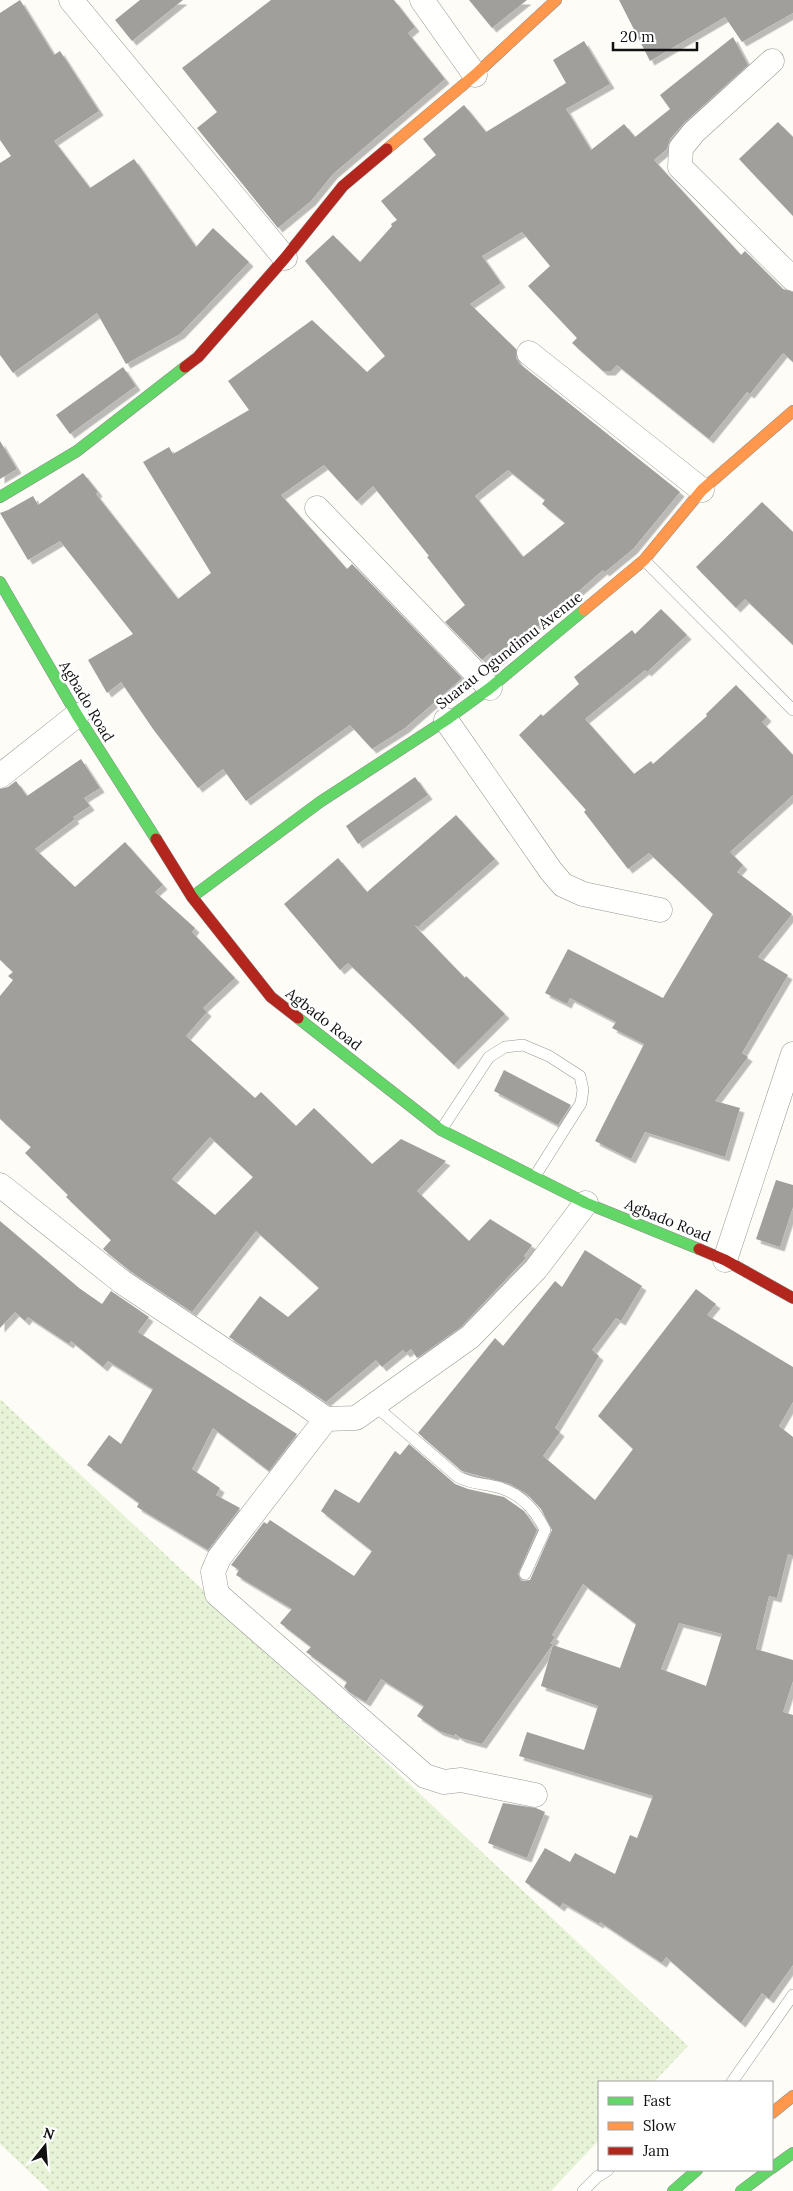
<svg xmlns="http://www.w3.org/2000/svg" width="793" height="2191" font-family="Lora,serif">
  <defs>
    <pattern id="grass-dots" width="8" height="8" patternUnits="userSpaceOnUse" patternTransform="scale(1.25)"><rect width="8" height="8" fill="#e7f3d7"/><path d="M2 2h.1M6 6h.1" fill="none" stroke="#c5cfb8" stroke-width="1.8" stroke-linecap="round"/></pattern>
    <filter id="shadow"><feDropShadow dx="4.5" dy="4.5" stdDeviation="0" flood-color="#0004"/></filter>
  </defs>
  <rect width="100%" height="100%" fill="#fdfcf7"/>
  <path fill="url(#grass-dots)" d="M 0,1399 L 688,2046 L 654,2082 L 599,2082 L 599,2140 L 551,2191 L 50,2191 L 0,2144 Z"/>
  <g fill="#a19f9c" fill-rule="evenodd" filter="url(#shadow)">
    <path d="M 20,0 L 54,55 L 60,51 L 99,111 L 54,141 L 90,188 L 134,159 L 196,247 L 213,228 L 249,262 L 180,334 L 126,364 L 97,313 L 13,373 L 0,355 L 0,163 L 11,156 L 0,140 L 0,13 Z"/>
    <path d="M 140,0 L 183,0 L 132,41 L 115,20 Z"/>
    <path d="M 271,0 L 394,0 L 415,27 L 408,33 L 445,79 L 333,174 L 311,201 L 278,228 L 197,128 L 217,112 L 182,68 Z"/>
    <path d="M 469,0 L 527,0 L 492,28 Z"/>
    <path d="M 619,0 L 793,0 L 793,13 L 742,42 L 725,17 L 650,61 Z"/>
    <path d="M 733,37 L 748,65 L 685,122 L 670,139 L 667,149 L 654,160 L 741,255 L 745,251 L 783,289 L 793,292 L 793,362 L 783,353 L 750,394 L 747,392 L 709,439 L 617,365 L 611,371 L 603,371 L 572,343 L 577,338 L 528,286 L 550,266 L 522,232 L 482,256 L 501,283 L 470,304 L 516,349 L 516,358 L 520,364 L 680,492 L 633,549 L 605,572 L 603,570 L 498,661 L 490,653 L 482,660 L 445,622 L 465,605 L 427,557 L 429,556 L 373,486 L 357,501 L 324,465 L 281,495 L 347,569 L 352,564 L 462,678 L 405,728 L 372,749 L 350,725 L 246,801 L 223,769 L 198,788 L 153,729 L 121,682 L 107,693 L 88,660 L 133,634 L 60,541 L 28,560 L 0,513 L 8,510 L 33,496 L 38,505 L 83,473 L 98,492 L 96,494 L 178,599 L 211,573 L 143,462 L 169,447 L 173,454 L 249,410 L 228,381 L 312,320 L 367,372 L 385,356 L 305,261 L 333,235 L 360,262 L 392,226 L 391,224 L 397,220 L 381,201 L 436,155 L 423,139 L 464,105 L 486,132 L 566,83 L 553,60 L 584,41 L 610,84 L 566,109 L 591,150 L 624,124 L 635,137 L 670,109 L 660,95 ZM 508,470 L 545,500 L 542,504 L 565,523 L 523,557 L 475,496 Z"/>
    <path d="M 778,122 L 793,137 L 793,216 L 739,159 Z"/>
    <path d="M 123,367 L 136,386 L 70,434 L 56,415 Z"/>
    <path d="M 0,441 L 17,469 L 0,479 Z"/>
    <path d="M 762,502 L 793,532 L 793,645 L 745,599 L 736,608 L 696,567 Z"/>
    <path d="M 661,609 L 687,635 L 647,672 L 645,670 L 585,719 L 634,774 L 651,761 L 653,764 L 707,716 L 706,714 L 736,685 L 767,717 L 762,722 L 793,755 L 793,795 L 730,852 L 743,865 L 737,872 L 792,914 L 758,957 L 788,975 L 742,1053 L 748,1057 L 715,1101 L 740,1108 L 725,1157 L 645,1132 L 631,1159 L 595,1141 L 644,1044 L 612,1028 L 616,1022 L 570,998 L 567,1004 L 545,993 L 568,949 L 663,998 L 713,914 L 649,853 L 628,869 L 584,812 L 586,810 L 519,735 L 541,714 L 543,716 L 579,684 L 574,677 L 632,630 L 635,634 Z"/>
    <path d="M 81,759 L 100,788 L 84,798 L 90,806 L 73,817 L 75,819 L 35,849 L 75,887 L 125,842 L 163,885 L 155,892 L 195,928 L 192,932 L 235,978 L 203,1008 L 207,1012 L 186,1036 L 255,1098 L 261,1092 L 296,1126 L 314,1108 L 372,1164 L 401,1139 L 446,1161 L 417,1191 L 469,1241 L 490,1219 L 532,1245 L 524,1256 L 526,1258 L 461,1327 L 417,1358 L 411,1349 L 406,1353 L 403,1350 L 382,1367 L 376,1360 L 326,1402 L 229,1337 L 260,1296 L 288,1317 L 319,1288 L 256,1231 L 192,1312 L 130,1271 L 103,1249 L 111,1240 L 66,1197 L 68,1195 L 25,1153 L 31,1147 L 0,1119 L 0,996 L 13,980 L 8,976 L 13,972 L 0,960 L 0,789 L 8,787 L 16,781 L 27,796 ZM 210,1137 L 253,1177 L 215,1215 L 172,1179 Z"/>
    <path d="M 415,777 L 428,795 L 358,844 L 346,826 Z"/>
    <path d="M 456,815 L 495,859 L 418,927 L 414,925 L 465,978 L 466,976 L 505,1014 L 454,1065 L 348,963 L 340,970 L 284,904 L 338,858 L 367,892 Z"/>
    <path d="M 504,1070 L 571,1105 L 558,1125 L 494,1091 Z"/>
    <path d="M 776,1180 L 793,1185 L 793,1207 L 780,1247 L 756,1239 Z"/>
    <path d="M 0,1221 L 79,1288 L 102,1304 L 111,1291 L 149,1317 L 138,1332 L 297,1434 L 269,1471 L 213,1428 L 192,1469 L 220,1488 L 216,1495 L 240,1508 L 208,1550 L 137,1507 L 139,1503 L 87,1465 L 109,1435 L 121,1444 L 153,1389 L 108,1361 L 103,1367 L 71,1341 L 69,1344 L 28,1317 L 25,1321 L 15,1312 L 0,1328 Z"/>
    <path d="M 585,1250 L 642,1286 L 621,1321 L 616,1318 L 592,1350 L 599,1356 L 555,1428 L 560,1432 L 543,1456 L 595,1500 L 633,1449 L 598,1416 L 696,1289 L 716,1304 L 707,1315 L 793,1367 L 793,1402 L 779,1426 L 793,1437 L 793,1556 L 788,1554 L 777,1598 L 769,1596 L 756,1649 L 793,1660 L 793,1681 L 783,1712 L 793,1715 L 793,1965 L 769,1999 L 762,1993 L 741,2023 L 666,1957 L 662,1963 L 600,1922 L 599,1924 L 563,1903 L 560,1907 L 525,1882 L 545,1848 L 570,1862 L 575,1853 L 615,1874 L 630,1835 L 637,1838 L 653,1796 L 519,1756 L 527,1732 L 584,1750 L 598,1706 L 541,1686 L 553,1645 L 620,1668 L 636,1624 L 583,1584 L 552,1635 L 555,1637 L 550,1644 L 553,1644 L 482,1744 L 461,1738 L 455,1734 L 454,1736 L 439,1731 L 417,1716 L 424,1706 L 381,1679 L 366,1702 L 349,1692 L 344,1687 L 347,1682 L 306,1652 L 311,1647 L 280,1623 L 292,1609 L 236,1575 L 239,1570 L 231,1565 L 264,1522 L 267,1524 L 270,1520 L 354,1576 L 372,1551 L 321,1511 L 335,1489 L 359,1503 L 395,1451 L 400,1455 L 409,1444 L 455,1484 L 468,1489 L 504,1497 L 524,1511 L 537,1530 L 518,1574 L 521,1581 L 530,1580 L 552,1530 L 541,1509 L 527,1494 L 510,1484 L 462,1471 L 418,1433 L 495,1338 L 503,1346 L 555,1281 L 562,1287 ZM 679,1623 L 722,1634 L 706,1686 L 661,1669 Z"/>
    <path d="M 503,1803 L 536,1808 L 545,1812 L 527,1858 L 488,1843 Z"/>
  </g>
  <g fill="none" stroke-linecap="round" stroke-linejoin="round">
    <g stroke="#979795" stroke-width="12">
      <g id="lane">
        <path d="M 644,560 L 793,710"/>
        <path d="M 441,1130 L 489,1057 L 505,1047 L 523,1045 L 549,1056 L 580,1076 L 583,1090 L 581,1103 L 535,1176"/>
        <path d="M 373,1404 L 458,1477 C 470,1483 476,1483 488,1485 C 515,1489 534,1506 545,1530 L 525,1574"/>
        <path d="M 732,2082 L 793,1995"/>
        <path d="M 583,2191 L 597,2177 L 608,2170"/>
      </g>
    </g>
    <g stroke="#979795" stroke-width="25">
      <g id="street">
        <path d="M 71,0 L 285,258"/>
        <path d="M 422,0 L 475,75"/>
        <path d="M 772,61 L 694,132 L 681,148 L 680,167 L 793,279"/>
        <path d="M 529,353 L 702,490"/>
        <path d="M 317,508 L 490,688"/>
        <path d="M 446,720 L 551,871 L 563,885 L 583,894 L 660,910"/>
        <path d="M 0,776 L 77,715"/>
        <path d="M 0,1185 L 122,1282 L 299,1400 L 326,1419 L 356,1418 L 470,1337 L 536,1269 L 586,1203"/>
        <path d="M 725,1260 L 793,1054"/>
        <path d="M 326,1419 L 219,1558 L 213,1572 L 217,1594 L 425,1776 L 444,1782 L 461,1780 L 535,1795"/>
      </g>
    </g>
    <g stroke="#8e8d8b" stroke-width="12">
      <g id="fast">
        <path d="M 0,497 L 77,451 L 185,367"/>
        <path d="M 0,582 L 77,715 L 156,839"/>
        <path d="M 192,897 L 320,802 L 446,720 L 490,688 L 584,610"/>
        <path d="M 298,1018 L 441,1130 L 586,1203 L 699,1249"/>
        <path d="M 772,2168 L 793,2153"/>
        <path d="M 673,2191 L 697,2170"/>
        <path d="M 741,2191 L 769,2170"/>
      </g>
    </g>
    <g stroke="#8e8d8b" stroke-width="12">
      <g id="slow">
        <path d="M 387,149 L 475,75 L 556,0"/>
        <path d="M 584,610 L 644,560 L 702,490 L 793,411"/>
        <path d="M 772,2113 L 793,2096"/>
      </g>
    </g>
    <g stroke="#8e8d8b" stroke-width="12">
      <g id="jam">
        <path d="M 185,367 L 198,357 L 285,258 L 343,186 L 387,149"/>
        <path d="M 156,839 L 192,897 L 271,997 L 298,1018"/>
        <path d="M 699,1249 L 725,1260 L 793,1298"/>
      </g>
    </g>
    <use href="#lane" stroke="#fffffe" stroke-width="11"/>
    <use href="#street" stroke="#fffffe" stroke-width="24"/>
    <use href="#fast" stroke="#63d668" stroke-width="11"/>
    <use href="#slow" stroke="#ff974d" stroke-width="11"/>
    <use href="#jam" stroke="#b3261e" stroke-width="11"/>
  </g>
  <g text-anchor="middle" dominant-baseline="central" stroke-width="5" stroke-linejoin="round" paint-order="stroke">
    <g font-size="15" fill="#111" stroke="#fff">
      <text transform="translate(509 650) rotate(-38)">Suarau Ogundimu Avenue</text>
      <text transform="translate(87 701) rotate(59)">Agbado Road</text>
      <text transform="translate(324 1019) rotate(38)">Agbado Road</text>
      <text transform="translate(668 1220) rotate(22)">Agbado Road</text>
    </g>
  </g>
  <rect x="598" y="2081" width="175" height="90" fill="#ffffff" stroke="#a0a0a0"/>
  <rect x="608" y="2097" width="25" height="8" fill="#63d668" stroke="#a0a0a0"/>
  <text x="643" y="2106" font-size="15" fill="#111111">Fast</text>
  <rect x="608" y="2122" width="25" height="8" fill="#ff974d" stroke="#a0a0a0"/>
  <text x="643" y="2131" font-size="15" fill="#111111">Slow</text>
  <rect x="608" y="2147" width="25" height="8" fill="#b3261e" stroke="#a0a0a0"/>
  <text x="643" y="2156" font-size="15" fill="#111111">Jam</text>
  <g transform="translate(45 2146) rotate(17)" stroke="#ffffff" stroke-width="4" paint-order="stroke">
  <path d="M0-4L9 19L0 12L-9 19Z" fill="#111111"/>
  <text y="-8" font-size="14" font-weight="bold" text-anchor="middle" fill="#111111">N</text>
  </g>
  <path d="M613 42v8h84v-8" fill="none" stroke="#111111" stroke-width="2.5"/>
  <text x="620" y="42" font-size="15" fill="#111111" stroke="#ffffff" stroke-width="4" paint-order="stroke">20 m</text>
</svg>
